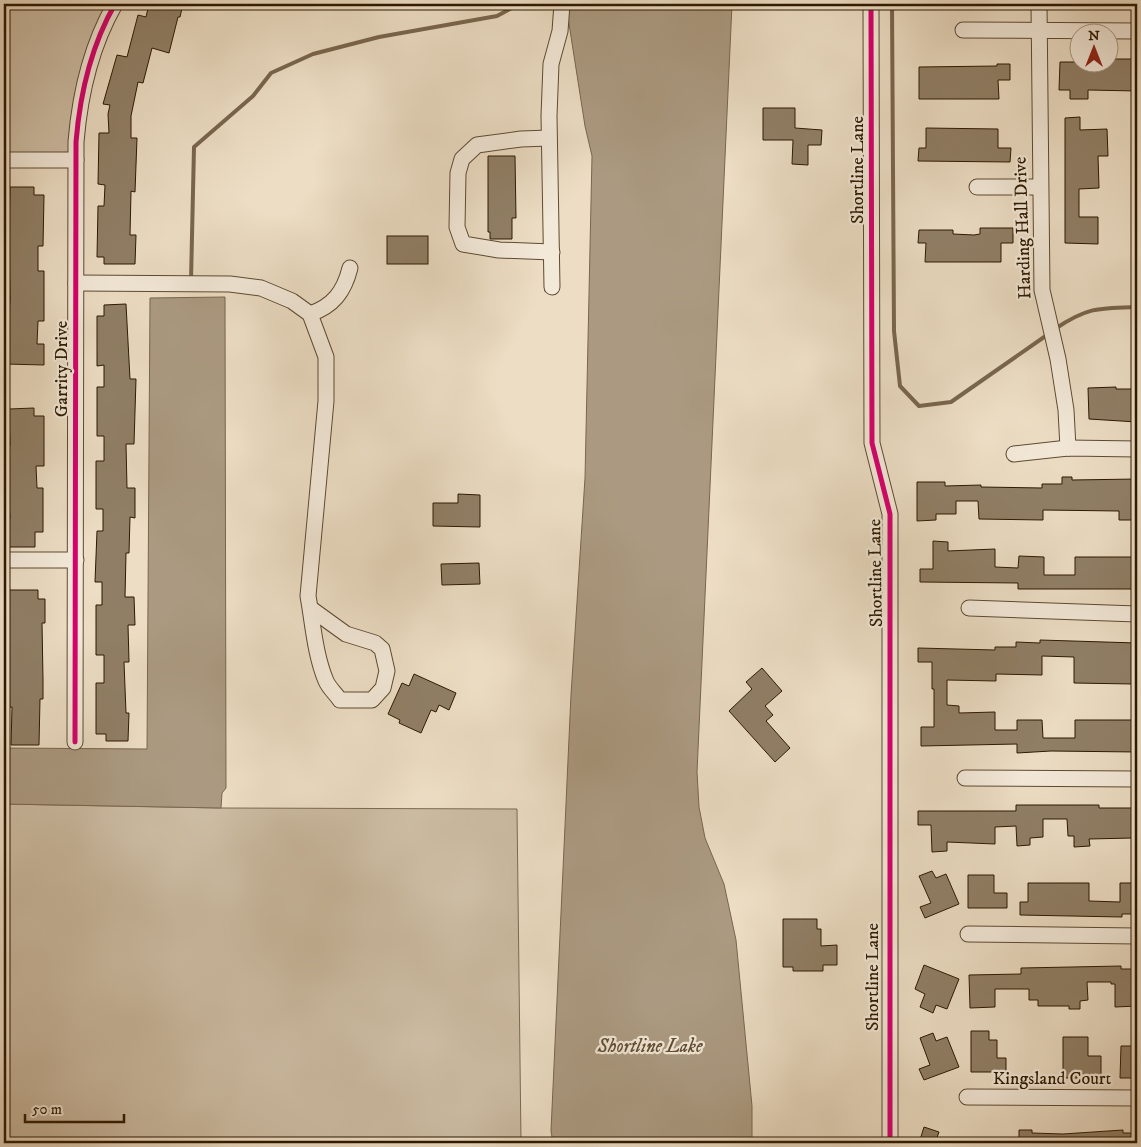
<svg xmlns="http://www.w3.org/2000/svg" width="1141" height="1147" font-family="'IM FELL DW Pica',serif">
  <rect width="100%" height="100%" fill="#ecddc4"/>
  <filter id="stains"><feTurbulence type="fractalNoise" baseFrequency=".004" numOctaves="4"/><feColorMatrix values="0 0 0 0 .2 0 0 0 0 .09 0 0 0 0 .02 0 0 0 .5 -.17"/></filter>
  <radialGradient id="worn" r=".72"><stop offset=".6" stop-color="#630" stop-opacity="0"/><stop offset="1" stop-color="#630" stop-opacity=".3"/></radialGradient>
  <g fill="#ccbca3" stroke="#7c6a52">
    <path d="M 4,4 L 112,4 L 95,35 L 76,160 L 4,160 Z"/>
    <path d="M 4,804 L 221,808 L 517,809 L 521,1143 L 4,1143 Z"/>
  </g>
  <g fill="#ab9a81" stroke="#79664d">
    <path d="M 568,4 L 732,4 L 697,772 L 699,807 L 705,838 L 724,884 L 736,940 L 752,1106 L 752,1143 L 553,1143 L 551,1131 L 571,695 L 585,478 L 592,156 L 585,126 L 567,11 Z"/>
    <path d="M 225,297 L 226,788 L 222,793 L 221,808 L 4,804 L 4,748 L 147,749 L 150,298 Z"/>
  </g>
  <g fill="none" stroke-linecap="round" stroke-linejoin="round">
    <g stroke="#79664d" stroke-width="4">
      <path d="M 892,4 L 894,331 L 900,386 L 919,406 L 951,402 L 1047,335"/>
      <path d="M 191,281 L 194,147 L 253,96 L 271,73 L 313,54 L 379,37 L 497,16 L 519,4"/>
      <path d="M 1055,329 C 1087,307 1099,308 1137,307"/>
    </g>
  </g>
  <g fill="#907f66" stroke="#2d1900">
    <path d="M 149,4 L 183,4 L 180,17 L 178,17 L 169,53 L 152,48 L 143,83 L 138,82 L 131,116 L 131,138 L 137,138 L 135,192 L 131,191 L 130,235 L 136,235 L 135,264 L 104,264 L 104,257 L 97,257 L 98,206 L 104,206 L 105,185 L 98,184 L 99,133 L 109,133 L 108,114 L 110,105 L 103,104 L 117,55 L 127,57 L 138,15 L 146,17 Z"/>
    <path d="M 1111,59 L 1137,59 L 1137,91 L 1088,90 L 1088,99 L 1070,99 L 1070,90 L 1059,90 L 1060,62 L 1111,62 Z"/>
    <path d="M 997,64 L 1010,64 L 1010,80 L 998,80 L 999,99 L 919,99 L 919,67 L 997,66 Z"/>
    <path d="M 763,108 L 795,108 L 795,128 L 822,130 L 821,145 L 808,145 L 808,165 L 792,164 L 793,140 L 763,140 Z"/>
    <path d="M 1080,117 L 1080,130 L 1107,129 L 1108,156 L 1098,156 L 1099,188 L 1079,189 L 1079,217 L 1098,217 L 1098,244 L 1065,243 L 1065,118 Z"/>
    <path d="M 926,128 L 998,129 L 998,148 L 1011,148 L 1010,162 L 918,161 L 919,148 L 926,148 Z"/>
    <path d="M 488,156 L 515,156 L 516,218 L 512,218 L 512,239 L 490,239 L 490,232 L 488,232 Z"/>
    <path d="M 10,187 L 34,187 L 34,195 L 44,195 L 43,246 L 38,246 L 38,271 L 44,271 L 44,321 L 38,321 L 37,344 L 44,344 L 44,365 L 5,364 L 10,300 L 9,240 L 4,240 L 4,229 L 9,229 Z"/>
    <path d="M 980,228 L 1013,228 L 1013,243 L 1001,243 L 1001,262 L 925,262 L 926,243 L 918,243 L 919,230 L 953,230 L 953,234 L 974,235 L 980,234 Z"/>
    <rect x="387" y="236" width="41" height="28"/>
    <path d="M 126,304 L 130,379 L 136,379 L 134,444 L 126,444 L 127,488 L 135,488 L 135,518 L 130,517 L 129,553 L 126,553 L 125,597 L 134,597 L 135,625 L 128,625 L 129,662 L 124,662 L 126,713 L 129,713 L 128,741 L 106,741 L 106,734 L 96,734 L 96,683 L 104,683 L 104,655 L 96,655 L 96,605 L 102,605 L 102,582 L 95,582 L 97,531 L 103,531 L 103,509 L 96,509 L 96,461 L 104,461 L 104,436 L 97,436 L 97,387 L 104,387 L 104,365 L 97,366 L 97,316 L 104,316 L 104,305 Z"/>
    <path d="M 1116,387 L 1116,389 L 1137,389 L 1137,422 L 1089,419 L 1088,388 Z"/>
    <path d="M 34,408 L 34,416 L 44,416 L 44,466 L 36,466 L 37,488 L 43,488 L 43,532 L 35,532 L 35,547 L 7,547 L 7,518 L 10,518 L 5,445 L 10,445 L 9,409 Z"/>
    <path d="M 1062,477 L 1072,477 L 1072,480 L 1137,479 L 1137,493 L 1134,494 L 1134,520 L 1119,520 L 1119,511 L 1043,510 L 1043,520 L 979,519 L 978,501 L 956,501 L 956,514 L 936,514 L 936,520 L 917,521 L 917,482 L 945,482 L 945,486 L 981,485 L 981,487 L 1042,488 L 1042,484 L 1062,484 Z"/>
    <path d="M 458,494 L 480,495 L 480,527 L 433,526 L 433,503 L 458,503 Z"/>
    <path d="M 933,541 L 948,542 L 948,551 L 995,549 L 995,567 L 1018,568 L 1019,556 L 1044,557 L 1044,575 L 1075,575 L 1075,557 L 1132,557 L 1132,575 L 1137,575 L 1137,589 L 1018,589 L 1018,583 L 920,582 L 920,569 L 933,569 Z"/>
    <path d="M 479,563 L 480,584 L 442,585 L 441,564 Z"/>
    <path d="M 4,590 L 38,590 L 38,599 L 45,599 L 45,623 L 42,623 L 43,679 L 43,699 L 40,699 L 39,745 L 11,745 L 12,707 L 6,707 Z"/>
    <path d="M 1040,640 L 1137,643 L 1137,674 L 1133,674 L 1133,684 L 1074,683 L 1074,657 L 1042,656 L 1042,675 L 996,674 L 996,681 L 947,680 L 947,705 L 959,706 L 959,713 L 995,712 L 995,730 L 1017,730 L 1017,720 L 1042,720 L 1043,738 L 1075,738 L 1075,720 L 1132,720 L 1132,738 L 1137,738 L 1137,752 L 1051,751 L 1017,753 L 1017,744 L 921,746 L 921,727 L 934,727 L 934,689 L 932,689 L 932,662 L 918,662 L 918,648 L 995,650 L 995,647 L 1016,647 L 1016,642 L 1040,643 Z"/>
    <path d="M 762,668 L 782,691 L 765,706 L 773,715 L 766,721 L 790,748 L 775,762 L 729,711 L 752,689 L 746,682 Z"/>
    <path d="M 414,674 L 456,693 L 449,710 L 439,705 L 436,712 L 431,710 L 421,733 L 399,723 L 400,720 L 388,714 L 402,683 L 409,686 Z"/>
    <path d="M 1016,805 L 1099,805 L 1099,808 L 1137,808 L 1137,820 L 1132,820 L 1133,838 L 1089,839 L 1090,846 L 1074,847 L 1074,836 L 1068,836 L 1067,819 L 1043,819 L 1043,837 L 1030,838 L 1030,845 L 1017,846 L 1016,826 L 995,827 L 995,844 L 947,842 L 947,851 L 932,852 L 931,825 L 918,825 L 918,811 L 1016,811 Z"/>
    <path d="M 932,871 L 936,878 L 946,874 L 959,904 L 925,918 L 920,907 L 931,903 L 919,876 Z"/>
    <path d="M 968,875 L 994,875 L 994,893 L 1007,893 L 1007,908 L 968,908 Z"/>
    <path d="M 1028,883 L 1089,883 L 1089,901 L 1120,902 L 1120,883 L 1137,883 L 1137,914 L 1122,914 L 1122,917 L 1020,915 L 1020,902 L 1028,902 Z"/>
    <path d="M 783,919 L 817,919 L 817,929 L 821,929 L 821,946 L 837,945 L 837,965 L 823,965 L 823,971 L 793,971 L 793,967 L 783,967 Z"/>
    <path d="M 924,965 L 959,979 L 947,1009 L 936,1005 L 933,1013 L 920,1007 L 925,994 L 915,989 Z"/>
    <path d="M 1121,966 L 1121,969 L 1137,969 L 1137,1006 L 1115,1007 L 1115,984 L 1111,984 L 1111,982 L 1087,982 L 1088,1000 L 1080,1001 L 1080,1009 L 1069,1009 L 1069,1006 L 1038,1006 L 1038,1000 L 1029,1000 L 1029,989 L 995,989 L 995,1007 L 970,1008 L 969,975 L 1021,974 L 1021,968 Z"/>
    <path d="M 971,1031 L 989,1031 L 989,1040 L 997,1040 L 997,1058 L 1006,1058 L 1006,1072 L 971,1072 Z"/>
    <path d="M 933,1033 L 936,1041 L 947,1037 L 959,1067 L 924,1080 L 919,1069 L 930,1065 L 920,1038 Z"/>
    <path d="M 1063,1037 L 1088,1037 L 1088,1056 L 1101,1056 L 1101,1078 L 1063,1078 Z"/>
    <path d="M 1121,1046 L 1137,1046 L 1137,1078 L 1120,1078 Z"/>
    <path d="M 924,1127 L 939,1132 L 935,1143 L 919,1143 Z"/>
    <path d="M 1019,1130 L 1032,1130 L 1032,1133 L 1063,1134 L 1123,1130 L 1123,1133 L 1137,1133 L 1137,1143 L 1019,1143 Z"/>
  </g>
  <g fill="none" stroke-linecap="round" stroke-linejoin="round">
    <g stroke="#5d4a31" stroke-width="17">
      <g id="minor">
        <path d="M 871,4 L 872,443 L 890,514 L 890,1143"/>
        <path d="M 1039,4 L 1042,290 L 1058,359 L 1066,410 L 1068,448"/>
        <path d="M 963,30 L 1137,31"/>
        <path d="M 549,138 L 521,139 L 477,145 L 462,159 L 458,173 L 457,227 L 463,244 L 499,250 L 552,252"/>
        <path d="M 4,160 L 76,160"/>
        <path d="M 977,187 L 1040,187"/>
        <path d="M 76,283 L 230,284 L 261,288 L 292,301 L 310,314 L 326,357 L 326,401 L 308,596 C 313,624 315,655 326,681 C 329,688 336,694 340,700 L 372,700 L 383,688 L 387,671 L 382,649 L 375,643 L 346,634 L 310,608"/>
        <path d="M 552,287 L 549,116 L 551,64 L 560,31 L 562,4"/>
        <path d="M 310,314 C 333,306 344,292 350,268"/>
        <path d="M 1014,454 L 1068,448 L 1137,449"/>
        <path d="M 4,560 L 76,560"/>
        <path d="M 969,608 L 1137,614"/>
        <path d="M 75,742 L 76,142 C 80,93 91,46 115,4"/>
        <path d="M 965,778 L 1137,779"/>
        <path d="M 968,934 L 1137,936"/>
        <path d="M 967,1097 L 1137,1098"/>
      </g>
    </g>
    <use href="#minor" stroke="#f3e9d9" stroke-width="15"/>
    <g stroke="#f3e9d9" stroke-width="8">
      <g id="cycleway">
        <path d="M 871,4 L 872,443 L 890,514 L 890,1143"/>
        <path d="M 75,742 L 76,142 C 80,93 91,46 115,4"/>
      </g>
    </g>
    <use href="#cycleway" stroke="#d6006c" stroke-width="5"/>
  </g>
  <g text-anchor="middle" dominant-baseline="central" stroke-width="4.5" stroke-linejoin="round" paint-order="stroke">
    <g font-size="18" fill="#2d1900" stroke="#f3e9d9">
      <text transform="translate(858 170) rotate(-90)">Shortline Lane</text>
      <text transform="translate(1023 228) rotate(-92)">Harding Hall Drive</text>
      <text transform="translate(62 369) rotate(-90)">Garrity Drive</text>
      <text transform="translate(876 573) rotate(-91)">Shortline Lane</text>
      <text transform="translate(873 977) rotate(-90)">Shortline Lane</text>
      <text x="1052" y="1079">Kingsland Court</text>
    </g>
    <g font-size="19" font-style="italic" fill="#5f4d34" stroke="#f3e9d9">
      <text x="650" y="1046">Shortline Lake</text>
    </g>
  </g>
  <rect width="1141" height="1147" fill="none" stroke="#ecddc4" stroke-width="20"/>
  <rect x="5" y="5" width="1131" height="1137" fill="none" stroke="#2d1900" stroke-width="2.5"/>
  <rect x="10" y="10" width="1121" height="1127" fill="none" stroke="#2d1900"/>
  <g transform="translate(1094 48)"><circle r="24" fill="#f3e9d9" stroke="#a49682"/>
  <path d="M0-4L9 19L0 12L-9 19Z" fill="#8f2418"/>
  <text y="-8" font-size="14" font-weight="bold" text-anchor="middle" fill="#2d1900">N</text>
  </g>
  <path d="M25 1114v8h99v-8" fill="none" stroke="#2d1900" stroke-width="2.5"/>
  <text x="32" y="1114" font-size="15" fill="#2d1900" stroke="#f3e9d9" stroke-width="4" paint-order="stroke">50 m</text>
  <rect width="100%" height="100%" filter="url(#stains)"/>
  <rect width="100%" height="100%" fill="url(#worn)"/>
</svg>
